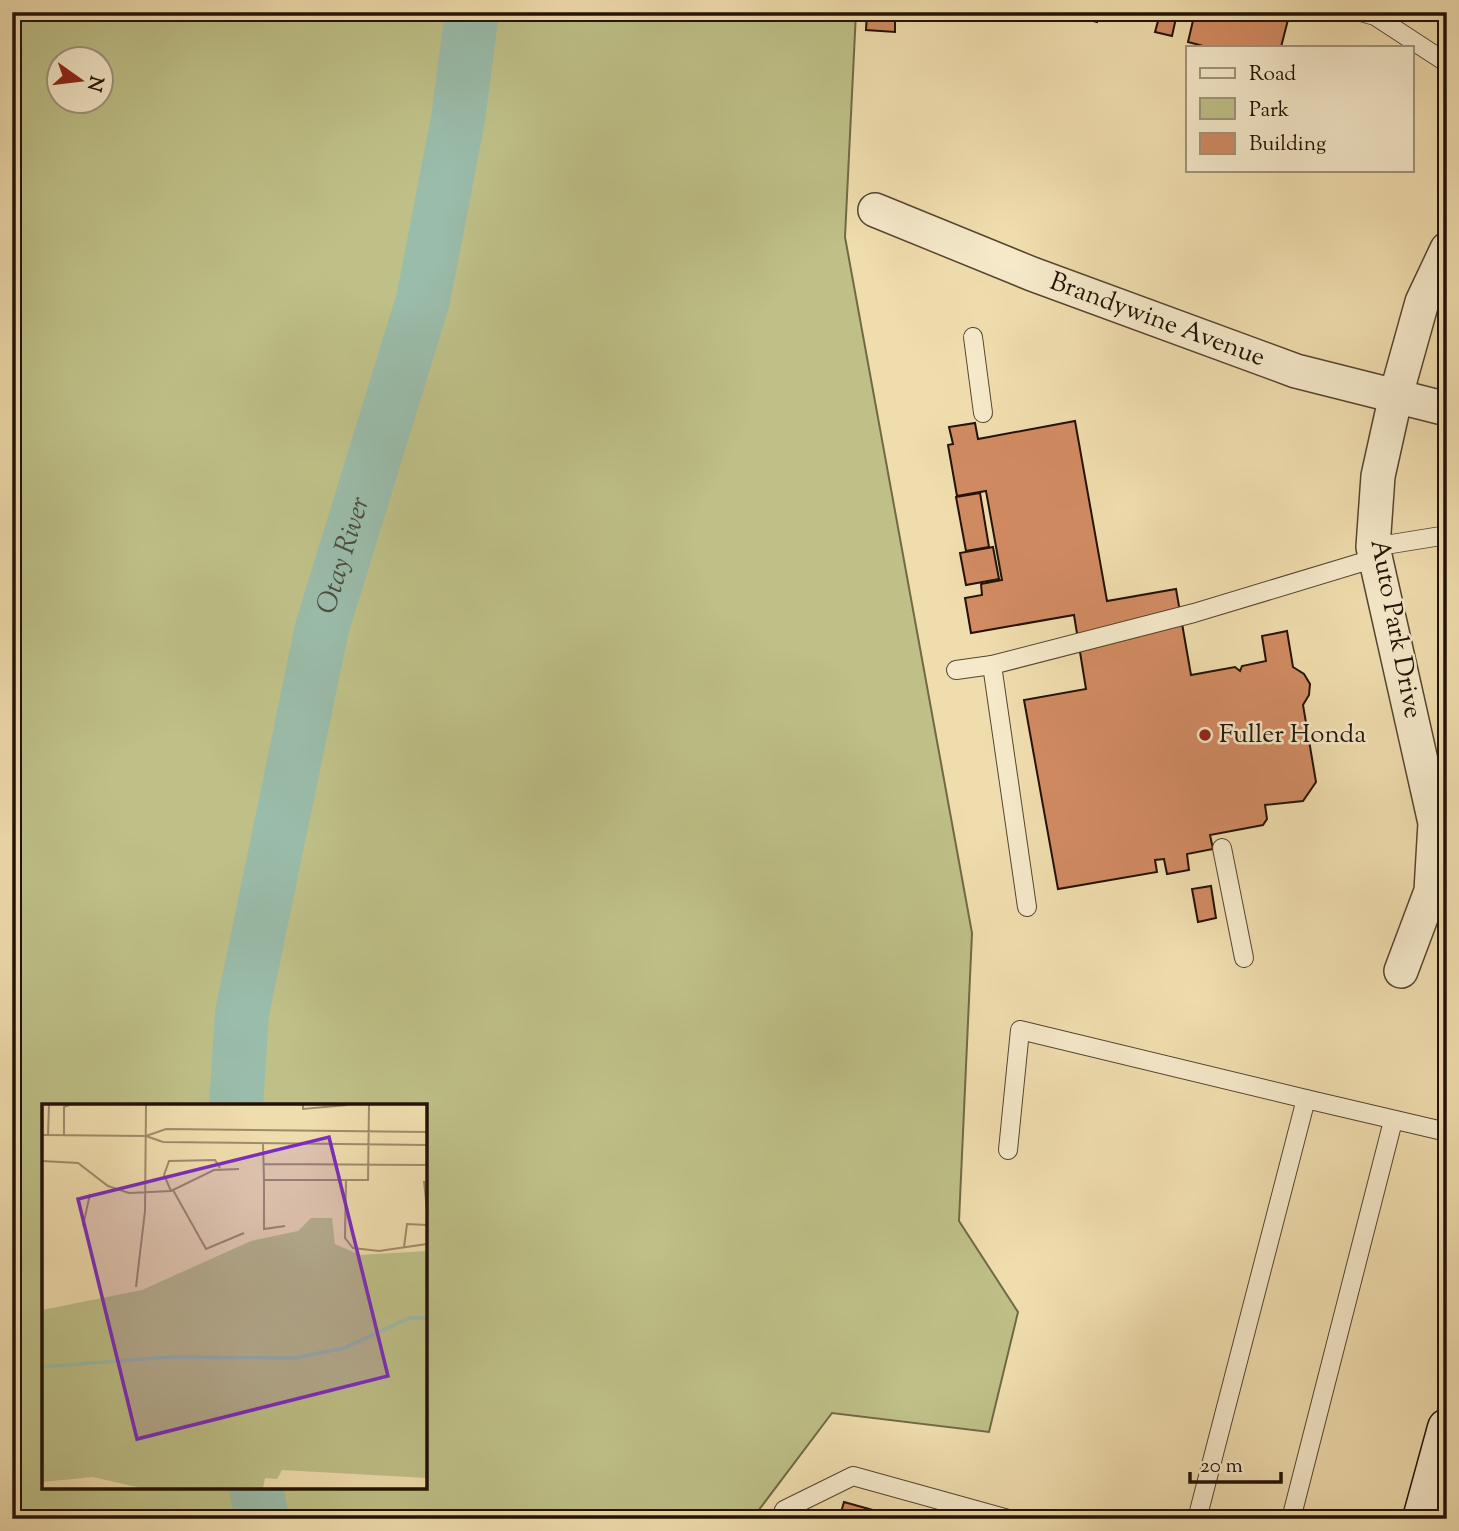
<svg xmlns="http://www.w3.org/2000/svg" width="1459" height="1531" font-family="'Sorts Mill Goudy',serif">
  <rect width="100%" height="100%" fill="#f0ddae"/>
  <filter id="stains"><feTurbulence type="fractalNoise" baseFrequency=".00286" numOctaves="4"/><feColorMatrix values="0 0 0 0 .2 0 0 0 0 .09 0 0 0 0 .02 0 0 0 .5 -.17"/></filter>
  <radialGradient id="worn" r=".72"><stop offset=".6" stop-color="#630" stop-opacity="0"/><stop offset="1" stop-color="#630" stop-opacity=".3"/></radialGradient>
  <path fill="#bec087" stroke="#706946" stroke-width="2" fill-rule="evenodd" d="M 12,12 L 856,12 L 845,237 L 972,933 L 959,1221 L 1018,1312 L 989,1432 L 832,1413 L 752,1519 L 12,1519 ZM 60,60 L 102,60 L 102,102 L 60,102 ZM 44,1106 L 425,1106 L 425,1487 L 44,1487 Z"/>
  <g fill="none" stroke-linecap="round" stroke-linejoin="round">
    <g stroke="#9abcaa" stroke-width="54">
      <path id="s1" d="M 236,1106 L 242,1013 L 322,628 L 423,300 L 458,119 L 472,12"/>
      <path d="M 256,1487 L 262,1519"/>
    </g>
  </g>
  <g fill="#d28b63" stroke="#221205" stroke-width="2">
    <path d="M 867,12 L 895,12 L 895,32 L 866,30 Z"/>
    <path d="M 1061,12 L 1099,12 L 1097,22 Z"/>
    <path d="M 1195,12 L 1290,12 L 1281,47 L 1207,47 L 1188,42 Z"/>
    <path d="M 1406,12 L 1439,12 L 1429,18 Z"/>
    <path d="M 1160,14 L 1176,18 L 1172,36 L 1155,32 Z"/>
    <path d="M 1075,421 L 1107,601 L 1176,589 L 1191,675 L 1235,667 L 1240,671 L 1242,666 L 1266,661 L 1262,636 L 1287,631 L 1293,667 L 1304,674 L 1310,684 L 1309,695 L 1303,705 L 1316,782 L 1303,801 L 1265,805 L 1267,819 L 1263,825 L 1210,835 L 1213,849 L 1187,854 L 1189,870 L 1167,874 L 1164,859 L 1155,860 L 1157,872 L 1058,889 L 1024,700 L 1086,689 L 1074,615 L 971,633 L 965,598 L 982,595 L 981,584 L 1002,580 L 986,491 L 957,496 L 948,445 L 953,444 L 949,427 L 975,423 L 978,439 Z"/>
    <path d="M 980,493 L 989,547 L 966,551 L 956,497 Z"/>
    <path d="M 993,547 L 999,579 L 966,585 L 960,553 Z"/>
    <path d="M 1211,886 L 1216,918 L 1198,922 L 1192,889 Z"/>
    <path d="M 844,1502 L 905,1519 L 839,1519 Z"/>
  </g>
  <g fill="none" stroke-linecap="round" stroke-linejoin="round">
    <g stroke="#56452f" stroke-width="20">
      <g id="lane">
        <path d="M 1361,12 L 1375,16 L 1447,63"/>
        <path d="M 973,337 L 983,413"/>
        <path d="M 1373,547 L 1447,535"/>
        <path d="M 956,670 L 992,665"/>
        <path d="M 1222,848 L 1244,958"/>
        <path d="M 1027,907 L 992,665 L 1194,613 L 1376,558"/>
        <path d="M 1008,1150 L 1020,1030 L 1306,1099"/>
        <path d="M 781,1519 L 784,1510 L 853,1476 L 1008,1519"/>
        <path d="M 1197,1519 L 1306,1099 L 1447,1132"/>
        <path d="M 1291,1519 L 1393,1121"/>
      </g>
    </g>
    <g stroke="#56452f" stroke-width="36">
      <g id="street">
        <path id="s2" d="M 875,210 L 1032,274 L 1296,371 L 1447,409"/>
        <path d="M 1401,971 L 1431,891 L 1435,823 L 1373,547 L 1378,476 L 1396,395 L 1422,302 L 1447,249"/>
      </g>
    </g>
    <g stroke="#221205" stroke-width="41">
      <path id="secondary" d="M 1422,1519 L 1447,1428"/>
    </g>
    <use href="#lane" stroke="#f5e9ca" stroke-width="18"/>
    <use href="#street" stroke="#f5e9ca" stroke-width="33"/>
    <use href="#secondary" stroke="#f5e9ca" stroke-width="38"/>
  </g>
  <circle fill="#8f2418" stroke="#f5e9ca" stroke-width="2.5" cx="1205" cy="735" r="7"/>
  <g text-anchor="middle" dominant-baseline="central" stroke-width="5" stroke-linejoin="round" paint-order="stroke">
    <g font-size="26" fill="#221205" stroke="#f5e9ca">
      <text stroke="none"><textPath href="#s2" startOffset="303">Brandywine Avenue</textPath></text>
      <text transform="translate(1395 629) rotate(79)">Auto Park Drive</text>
    </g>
    <g font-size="26" fill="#221205" stroke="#f5e9ca" text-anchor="start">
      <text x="1219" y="735">Fuller Honda</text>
    </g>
    <g font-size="28" font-style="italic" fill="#4c4e3f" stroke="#f5e9ca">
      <text stroke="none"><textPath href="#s1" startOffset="562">Otay River</textPath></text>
    </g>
  </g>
  <g transform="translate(42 1104)">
    <rect width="385" height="385" fill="#f0ddae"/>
    <path d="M 269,114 L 290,114 L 293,140 L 318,151 L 385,147 L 385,374 L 240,366 L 235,375 L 223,374 L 221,384 L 99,384 L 51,373 L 0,378 L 0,206 L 100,186 L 209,137 L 256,127 Z" fill="#bec087"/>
    <path fill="none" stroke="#9abcaa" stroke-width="3.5" d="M 0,263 L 127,253 L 252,254 L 302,244 L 367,214 L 385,214"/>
    <path fill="none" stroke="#9e8c6a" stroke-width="2" d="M 261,1 L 261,5 L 305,1M 0,31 L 104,32 L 124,25 L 385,28M 6,31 L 7,1M 22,31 L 22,3 L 27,1M 104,32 L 121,38 L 385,41M 221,39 L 222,76 L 326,76 L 327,1M 0,57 L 36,59 L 66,82 L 87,89 L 129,87 L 172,66 L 197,65M 222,60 L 385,61M 222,76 L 222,125 L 243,122M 304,76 L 303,134 L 311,144 L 337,147 L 385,140M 382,77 L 385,106M 131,86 L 164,145 L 202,129M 129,87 L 122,71 L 127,57 L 173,56 L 178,64M 41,122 L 48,90M 362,143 L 365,120 L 385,121M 94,183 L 103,107 L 104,1"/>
    <path fill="#7b2cbf" fill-opacity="0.15" stroke="#7b2cbf" stroke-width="3.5" d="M 287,33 L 346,272 L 95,335 L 36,95 Z"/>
    <rect width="385" height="385" fill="none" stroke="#221205" stroke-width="3.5"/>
  </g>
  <rect width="1459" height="1531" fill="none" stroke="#f0ddae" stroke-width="42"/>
  <rect x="14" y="14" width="1431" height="1503" fill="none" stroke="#221205" stroke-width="3.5"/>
  <rect x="21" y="21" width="1417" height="1489" fill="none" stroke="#221205" stroke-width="2"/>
  <rect x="1186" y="46" width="228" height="126" fill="#f5e9ca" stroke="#a1937b" stroke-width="2"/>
  <rect x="1200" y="68" width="35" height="10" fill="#f5e9ca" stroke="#a1937b" stroke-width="2"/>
  <text x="1249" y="80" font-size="21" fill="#221205">Road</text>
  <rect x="1200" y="98" width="35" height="21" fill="#bec087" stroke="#a1937b" stroke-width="2"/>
  <text x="1249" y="116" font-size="21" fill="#221205">Park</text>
  <rect x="1200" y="133" width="35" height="21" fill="#d28b63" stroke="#a1937b" stroke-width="2"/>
  <text x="1249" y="150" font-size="21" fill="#221205">Building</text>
  <g transform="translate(80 80) rotate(104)"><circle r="33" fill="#f5e9ca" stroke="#a1937b" stroke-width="2"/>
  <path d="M0-5L12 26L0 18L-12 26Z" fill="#8f2418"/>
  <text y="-10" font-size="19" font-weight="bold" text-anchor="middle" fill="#221205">N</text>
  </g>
  <path d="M1190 1472v10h91v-10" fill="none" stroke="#221205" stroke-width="3.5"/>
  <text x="1200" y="1472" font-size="21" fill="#221205" stroke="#f5e9ca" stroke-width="5" paint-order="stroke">20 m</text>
  <rect width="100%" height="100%" filter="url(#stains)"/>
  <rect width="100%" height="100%" fill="url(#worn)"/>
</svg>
